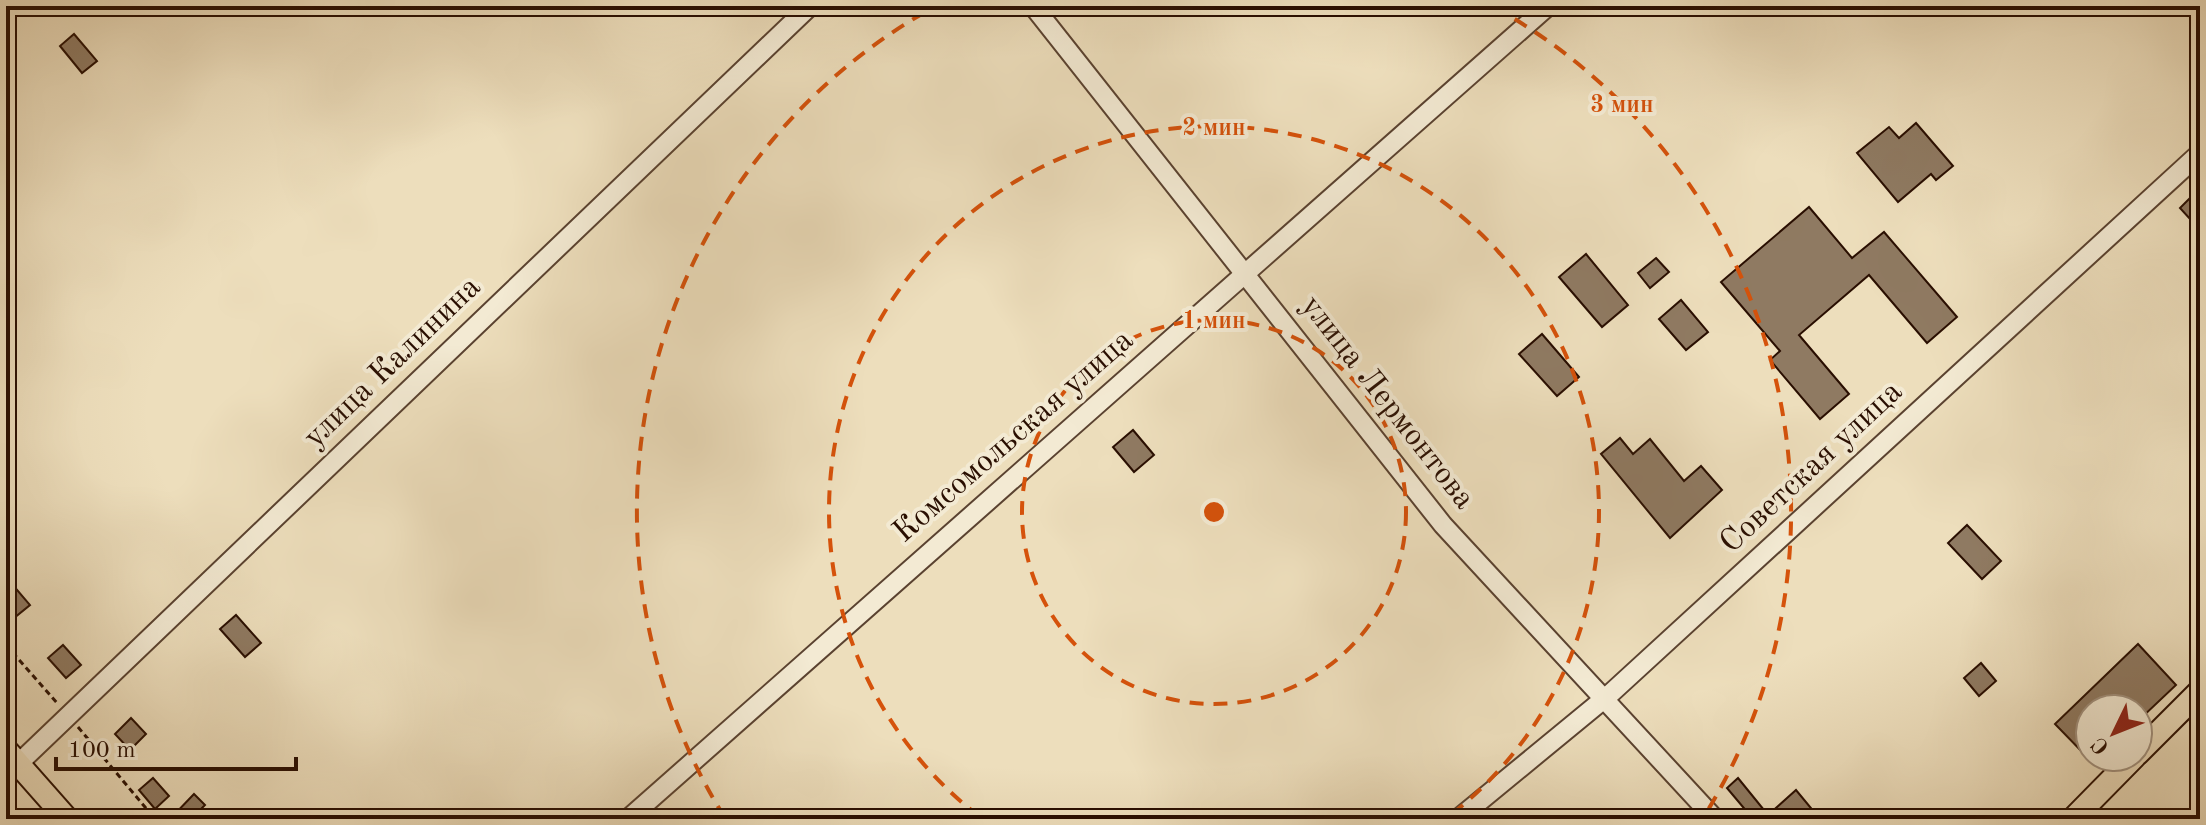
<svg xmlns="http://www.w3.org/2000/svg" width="2206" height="825" font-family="'Old Standard TT',serif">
  <rect width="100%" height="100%" fill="#eddebc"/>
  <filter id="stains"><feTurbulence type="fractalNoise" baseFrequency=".0025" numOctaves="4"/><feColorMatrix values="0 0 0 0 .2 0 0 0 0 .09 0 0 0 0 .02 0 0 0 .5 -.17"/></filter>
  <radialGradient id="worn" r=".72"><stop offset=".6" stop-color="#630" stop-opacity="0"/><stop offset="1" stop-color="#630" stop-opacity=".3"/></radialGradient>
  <g fill="#8f7a62" stroke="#290e01" stroke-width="2">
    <path d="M 74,34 L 97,61 L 82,73 L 60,46 Z"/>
    <path d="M 1916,123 L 1953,166 L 1936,180 L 1931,174 L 1898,202 L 1857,153 L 1889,127 L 1899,138 Z"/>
    <path d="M 2194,194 L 2200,201 L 2200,230 L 2180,208 Z"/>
    <path d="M 1809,207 L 1852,258 L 1884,232 L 1957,317 L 1927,343 L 1869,275 L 1799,335 L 1849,394 L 1820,419 L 1770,360 L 1780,351 L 1721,282 Z"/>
    <path d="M 1586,254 L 1628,305 L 1602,327 L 1559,277 Z"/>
    <path d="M 1656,258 L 1669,272 L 1650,288 L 1638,273 Z"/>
    <path d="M 1681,300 L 1708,332 L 1686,350 L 1659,319 Z"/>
    <path d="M 1542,334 L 1579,377 L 1557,396 L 1519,354 Z"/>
    <path d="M 1133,430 L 1154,455 L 1134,472 L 1113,447 Z"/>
    <path d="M 1620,438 L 1633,454 L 1650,439 L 1684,481 L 1701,466 L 1722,490 L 1670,538 L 1601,454 Z"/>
    <path d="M 1967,525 L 2001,561 L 1982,579 L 1948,543 Z"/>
    <path d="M 6,577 L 30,605 L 14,618 L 6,608 Z"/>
    <path d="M 236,615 L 261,643 L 245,657 L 220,629 Z"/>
    <path d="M 2138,644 L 2176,685 L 2138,721 L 2138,709 L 2090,709 L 2090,760 L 2055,724 Z"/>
    <path d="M 63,645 L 81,665 L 66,678 L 48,658 Z"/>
    <path d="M 1981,663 L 1996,681 L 1979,696 L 1964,678 Z"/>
    <path d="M 131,718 L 146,734 L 130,750 L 115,734 Z"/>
    <path d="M 153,778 L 169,796 L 155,809 L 139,790 Z"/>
    <path d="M 1738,778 L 1768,815 L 1796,790 L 1820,819 L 1753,819 L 1727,788 Z"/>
    <path d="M 194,794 L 205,805 L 191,819 L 170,819 Z"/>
  </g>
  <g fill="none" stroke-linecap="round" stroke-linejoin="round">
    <g stroke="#5a4230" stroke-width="22">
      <g id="minor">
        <path d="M 1033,6 L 1443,525 L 1715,819"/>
        <path d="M 6,9 L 9,6"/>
        <path d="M 18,764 L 810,6"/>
        <path d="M 628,819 L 1548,6"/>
        <path d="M 1458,819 L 1610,694 L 2200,153"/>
      </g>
    </g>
    <g stroke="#290e01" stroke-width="26">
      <g id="major">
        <path d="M 6,750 L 67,819"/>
        <path d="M 2138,753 L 2200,691"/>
        <path d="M 2073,819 L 2134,757"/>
      </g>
    </g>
    <g stroke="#290e01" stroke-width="3" stroke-dasharray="6 4" stroke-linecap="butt">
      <path d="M 6,645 L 57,703"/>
      <path d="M 78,727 L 155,819"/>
    </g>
    <use href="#minor" stroke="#f3ead3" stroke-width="18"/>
    <use href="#major" stroke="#eddebc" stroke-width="22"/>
  </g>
  <g fill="none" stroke="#d5520b" stroke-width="4" stroke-dasharray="14 10">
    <circle cx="1214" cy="512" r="192"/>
    <path d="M980 817A385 385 0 1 1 1448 817"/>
    <path d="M725 818A577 577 0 0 1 934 7M1494 7A577 577 0 0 1 1703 818"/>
  </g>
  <g text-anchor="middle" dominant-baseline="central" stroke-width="8" stroke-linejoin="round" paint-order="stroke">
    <g font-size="32" fill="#290e01" stroke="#f3ead3">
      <text transform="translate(393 363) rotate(-44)">улица Калинина</text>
      <text transform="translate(1387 403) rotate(52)">улица Лермонтова</text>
      <text transform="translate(1014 437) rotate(-41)">Комсомольская улица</text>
      <text transform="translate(1812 468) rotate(-43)">Советская улица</text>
    </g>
  </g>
  <circle cx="1214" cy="512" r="12" fill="#d5520b" stroke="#f3ead3" stroke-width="4"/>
  <g font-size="24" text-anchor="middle" font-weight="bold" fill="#d5520b" stroke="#f3ead3" stroke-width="8" stroke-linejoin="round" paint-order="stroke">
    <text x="1622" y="112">3 мин</text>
    <text x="1214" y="135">2 мин</text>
    <text x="1214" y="328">1 мин</text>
  </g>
  <rect width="2206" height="825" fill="none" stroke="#eddebc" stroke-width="32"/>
  <rect x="8" y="8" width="2190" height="809" fill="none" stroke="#290e01" stroke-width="4"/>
  <rect x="16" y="16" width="2174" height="793" fill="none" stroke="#290e01" stroke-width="2"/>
  <g transform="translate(2114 733) rotate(227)"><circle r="38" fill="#f3ead3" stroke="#a2927f" stroke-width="2"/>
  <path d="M0-6L14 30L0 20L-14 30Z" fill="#8f2418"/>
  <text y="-12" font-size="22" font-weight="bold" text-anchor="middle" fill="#290e01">С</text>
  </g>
  <path d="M56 757v12h240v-12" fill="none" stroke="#290e01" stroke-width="4"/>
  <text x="68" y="757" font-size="24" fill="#290e01" stroke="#f3ead3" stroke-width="6" paint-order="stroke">100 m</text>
  <rect width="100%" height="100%" filter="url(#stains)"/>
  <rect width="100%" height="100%" fill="url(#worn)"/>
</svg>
